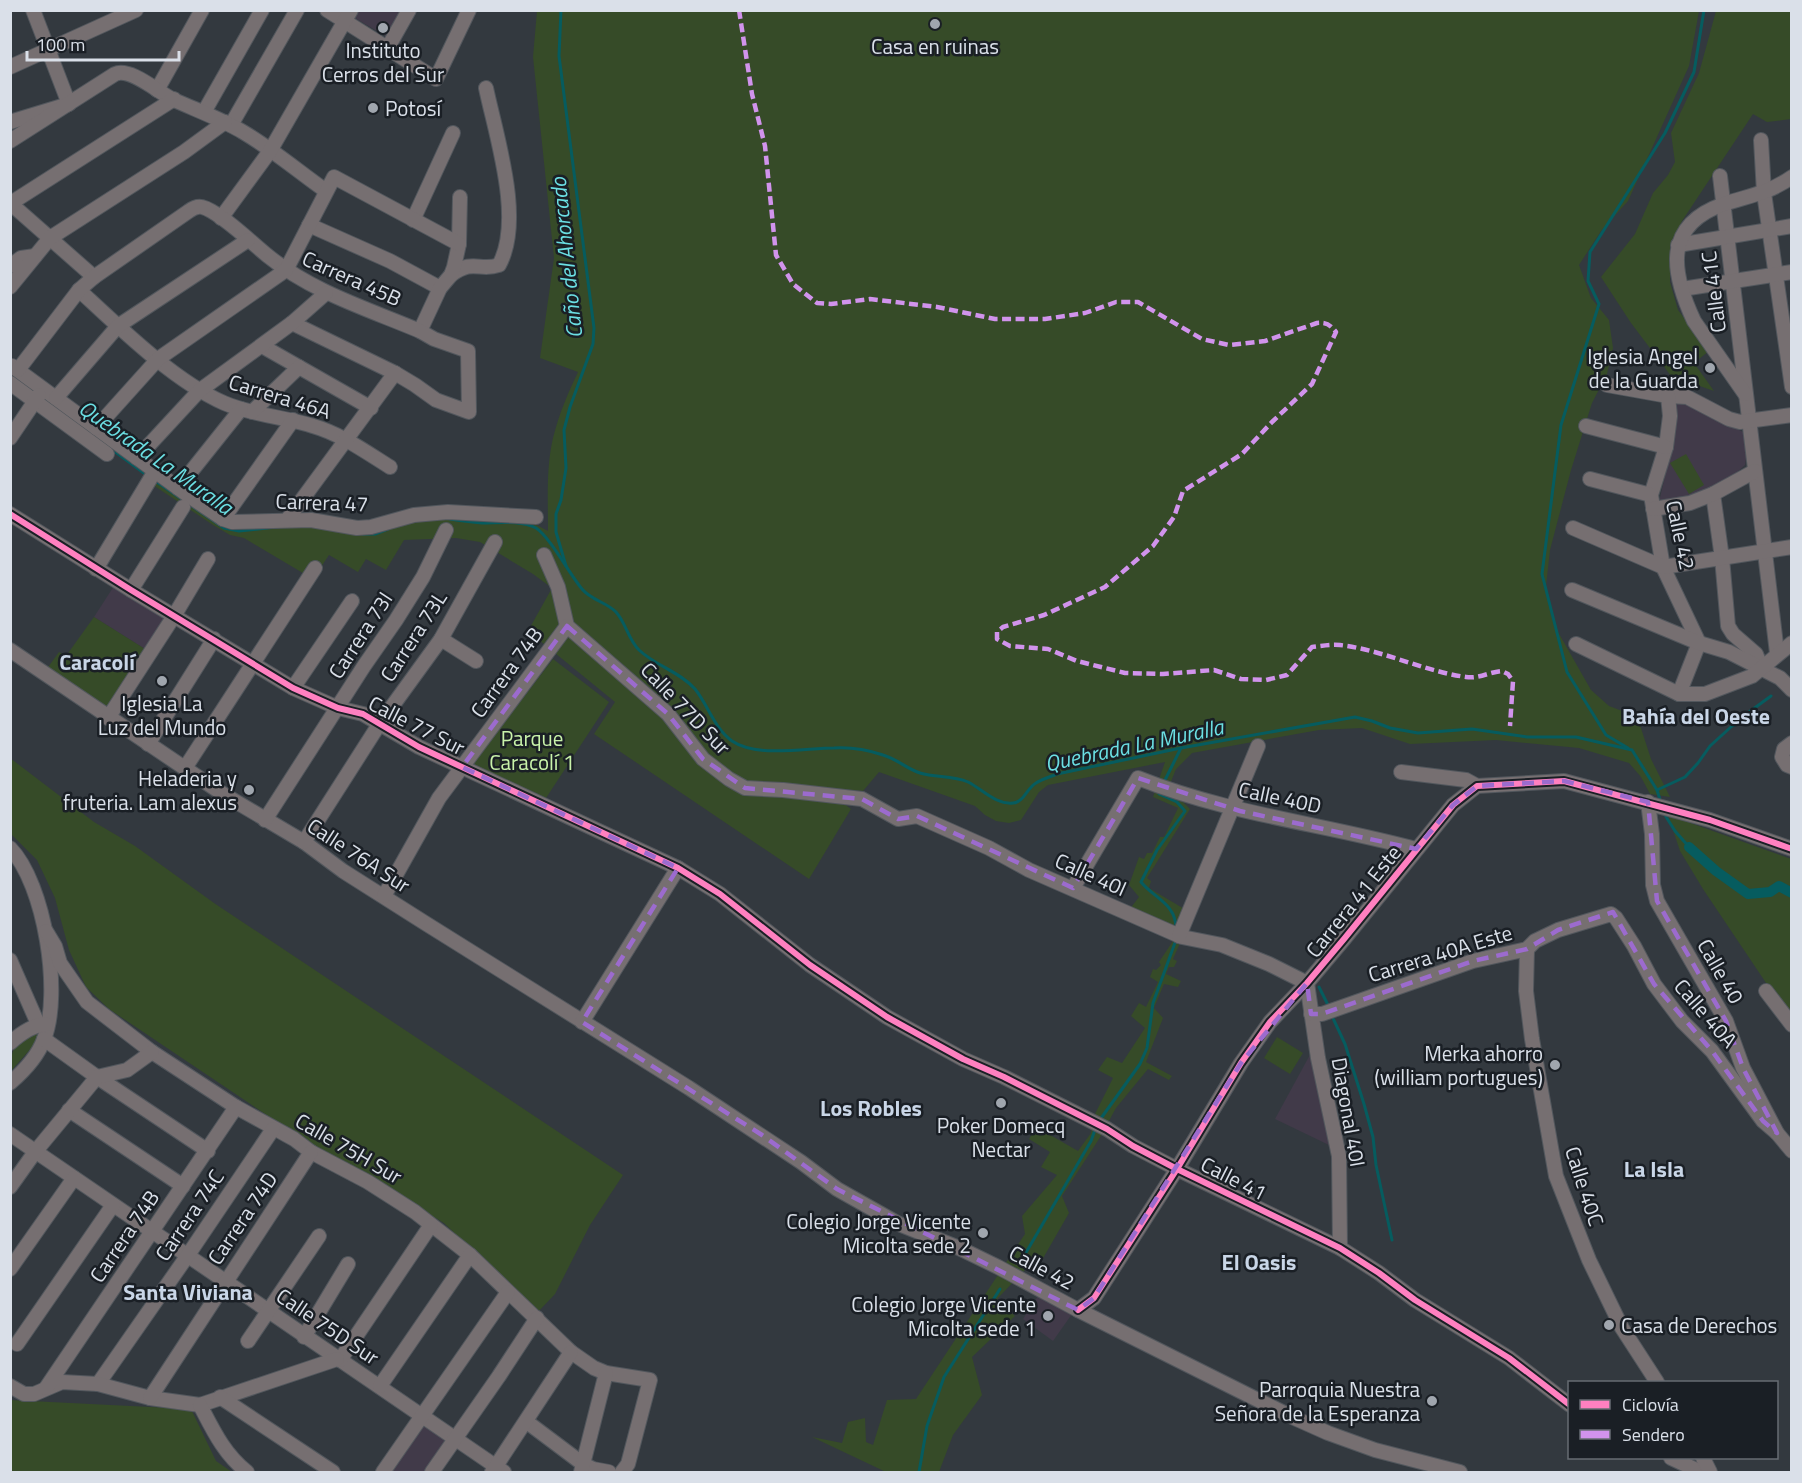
<svg xmlns="http://www.w3.org/2000/svg" width="1802" height="1483" font-family="'Titillium Web',sans-serif">
  <rect width="100%" height="100%" fill="#33393f"/>
  <g fill="#413a49">
    <path d="M 356,11 L 406,11 L 389,38 L 353,17 Z"/>
    <path d="M 1682,401 L 1743,432 L 1747,452 L 1745,465 L 1730,479 L 1713,489 L 1658,506 L 1670,455 L 1674,409 L 1677,403 Z"/>
    <path d="M 114,586 L 165,618 L 145,649 L 94,617 Z"/>
    <path d="M 1312,1051 L 1331,1146 L 1275,1119 Z"/>
    <path d="M 1038,1296 L 1072,1314 L 1053,1341 L 1023,1319 Z"/>
    <path d="M 418,1422 L 448,1442 L 428,1472 L 383,1472 Z"/>
  </g>
  <g fill="#364b28">
    <path d="M 537,11 L 1699,11 L 1689,66 L 1628,201 L 1601,231 L 1579,265 L 1591,298 L 1609,320 L 1613,348 L 1607,374 L 1592,403 L 1571,470 L 1550,550 L 1546,586 L 1558,632 L 1591,690 L 1609,706 L 1625,712 L 1639,722 L 1651,759 L 1670,797 L 1650,794 L 1641,777 L 1629,763 L 1579,748 L 1496,740 L 1410,744 L 1362,728 L 1319,730 L 1192,753 L 1176,769 L 1166,794 L 1183,802 L 1190,809 L 1147,878 L 1151,881 L 1149,888 L 1186,910 L 1180,943 L 1173,959 L 1177,961 L 1174,967 L 1169,967 L 1166,974 L 1181,981 L 1178,987 L 1164,984 L 1154,1008 L 1163,1018 L 1146,1062 L 1172,1076 L 1169,1080 L 1148,1069 L 1116,1108 L 1099,1139 L 1062,1196 L 1069,1213 L 1038,1267 L 1025,1270 L 997,1299 L 1015,1316 L 972,1357 L 982,1395 L 953,1435 L 939,1472 L 886,1472 L 812,1437 L 842,1443 L 848,1422 L 865,1418 L 866,1442 L 873,1445 L 887,1400 L 916,1399 L 1025,1234 L 1022,1216 L 1057,1175 L 1041,1167 L 1050,1152 L 1029,1139 L 1036,1127 L 1078,1151 L 1091,1133 L 1093,1118 L 1113,1078 L 1098,1070 L 1107,1057 L 1122,1063 L 1145,1028 L 1131,1016 L 1139,1003 L 1146,1007 L 1158,982 L 1150,977 L 1153,969 L 1156,970 L 1161,965 L 1159,962 L 1173,941 L 1173,930 L 1129,910 L 1139,897 L 1129,885 L 1139,857 L 1144,859 L 1147,853 L 1152,853 L 1160,837 L 1164,837 L 1178,808 L 1153,797 L 1165,762 L 1048,785 L 1039,792 L 1021,820 L 1009,823 L 996,821 L 985,815 L 975,806 L 879,772 L 863,791 L 821,787 L 851,809 L 809,879 L 594,734 L 615,702 L 528,631 L 552,588 L 533,574 L 480,542 L 456,538 L 404,540 L 386,570 L 366,559 L 358,572 L 329,555 L 313,579 L 244,538 L 230,535 L 213,525 L 153,485 L 157,477 L 220,520 L 310,525 L 430,517 L 531,522 L 548,531 C 548,500 546,468 553,438 C 559,414 568,393 578,372 L 540,358 L 554,258 L 533,57 Z"/>
    <path d="M 1716,11 L 1791,11 L 1791,119 L 1767,122 L 1753,114 L 1682,221 L 1670,247 L 1670,282 L 1678,310 L 1709,351 L 1694,363 L 1714,391 L 1671,376 L 1631,323 L 1601,277 L 1635,234 L 1653,193 L 1668,175 L 1675,162 L 1671,133 L 1699,73 Z"/>
    <path d="M 1686,454 L 1704,485 L 1689,494 L 1670,463 Z"/>
    <path d="M 94,617 L 145,649 L 107,713 L 46,670 L 59,652 L 66,656 Z"/>
    <path d="M 553,659 L 609,702 L 546,798 L 471,766 Z"/>
    <path d="M 10,758 L 94,822 L 135,846 L 214,903 L 623,1175 L 590,1225 L 555,1294 L 537,1313 L 444,1223 L 307,1142 L 109,1009 L 86,987 L 69,950 L 55,898 L 37,860 L 11,834 Z"/>
    <path d="M 1668,815 L 1791,859 L 1791,1020 L 1703,889 L 1680,851 Z"/>
    <path d="M 42,1028 L 33,1046 L 11,1071 C 10,1044 18,1039 42,1028 Z"/>
    <path d="M 1277,1037 L 1303,1053 L 1290,1074 L 1264,1058 Z"/>
    <path d="M 10,1400 L 191,1409 L 216,1461 L 232,1472 L 11,1472 Z"/>
  </g>
  <g fill="none" stroke-linecap="round" stroke-linejoin="round">
    <g stroke="#065c5f" stroke-width="3">
      <path d="M 561,10 L 559,56 L 594,328 L 593,344 L 570,407 L 564,430 L 566,468 L 561,500 L 556,514 L 556,532 L 566,566"/>
      <path d="M 19,380 L 35,392"/>
      <path d="M 43,398 L 95,437"/>
      <path d="M 110,448 L 148,476"/>
      <path d="M 154,480 L 224,528 L 239,531 L 276,527"/>
      <path d="M 450,519 C 461,521 471,522 482,523 C 498,523 521,520 536,528 C 550,537 570,575 582,589 C 591,600 606,602 616,612 C 626,623 628,639 639,650 C 656,666 680,672 695,689 C 708,705 714,728 732,741 C 757,758 806,748 834,748 C 851,747 868,750 883,755 C 897,759 907,769 920,773 C 936,778 952,775 968,782 C 982,789 996,805 1013,803 C 1024,802 1027,788 1036,783 C 1042,779 1050,777 1057,774 L 1181,748 L 1355,717 L 1372,721 L 1390,728 L 1418,733 L 1472,729 L 1527,737 L 1576,737 L 1632,750 L 1657,790 L 1661,803"/>
      <path d="M 363,534 L 375,534 L 388,529"/>
      <path d="M 1628,748 L 1606,735 L 1567,672 L 1542,574 L 1561,425 L 1599,304 L 1588,281 L 1590,252 L 1665,133 L 1694,72 L 1704,10"/>
      <path d="M 1164,782 L 1181,748"/>
      <path d="M 1657,790 L 1685,777 L 1698,763 L 1710,746 L 1732,726 L 1742,722 L 1749,712 L 1771,696"/>
      <path d="M 1160,791 L 1159,794 L 1177,802 L 1185,811 L 1157,850 L 1141,882 C 1154,898 1176,904 1176,928"/>
      <path d="M 1663,812 L 1675,831 L 1689,847"/>
      <path d="M 1319,987 L 1329,1007"/>
      <path d="M 1332,1016 L 1345,1044 L 1364,1104 L 1373,1137 L 1376,1165 L 1392,1240"/>
      <path d="M 1099,1121 L 1140,1064 L 1147,1048 L 1153,1003 L 1176,940"/>
      <path d="M 1024,1256 L 1091,1141 L 1096,1127"/>
      <path d="M 919,1472 L 927,1426 L 944,1377 L 1000,1289"/>
    </g>
    <path stroke="#065c5f" stroke-width="10" d="M 1689,847 L 1716,871 L 1748,894 L 1770,892 L 1779,886 L 1792,893"/>
    <g stroke="#52575d" stroke-width="16">
      <g id="minor">
        <path d="M 327,10 L 436,79 L 469,10"/>
        <path d="M 387,49 L 409,10"/>
        <path d="M 10,67 L 136,10"/>
        <path d="M 157,90 L 202,10"/>
        <path d="M 204,112 L 262,10"/>
        <path d="M 10,122 L 69,104 L 33,10"/>
        <path d="M 231,125 L 297,10"/>
        <path d="M 1761,140 L 1764,193 L 1792,387"/>
        <path d="M 10,141 L 115,74 C 130,67 158,92 172,99 C 196,110 221,119 243,132 C 272,149 299,172 326,191"/>
        <path d="M 1720,176 L 1777,653"/>
        <path d="M 10,203 L 94,277"/>
        <path d="M 11,203 L 174,99"/>
        <path d="M 221,218 L 270,151 L 351,10"/>
        <path d="M 413,220 L 453,133"/>
        <path d="M 309,225 L 390,261 L 440,288"/>
        <path d="M 1678,245 L 1792,226"/>
        <path d="M 10,266 L 21,258 L 35,256"/>
        <path d="M 451,275 C 474,258 479,272 499,265 C 524,220 496,136 486,88"/>
        <path d="M 10,287 L 50,238 L 184,152 L 225,122"/>
        <path d="M 1682,289 L 1792,272"/>
        <path d="M 79,290 C 120,328 174,381 224,403 C 252,415 284,417 313,426 C 341,434 366,452 390,467"/>
        <path d="M 420,331 L 440,288 L 451,275 L 454,267 L 459,244 L 460,197"/>
        <path d="M 262,346 L 371,408"/>
        <path d="M 12,366 L 189,496 L 223,519 L 232,522 L 311,520 L 357,528 L 371,527 L 414,515 L 448,512 L 536,517"/>
        <path d="M 18,370 L 79,290 L 94,277 L 189,211 C 193,208 197,206 202,207 C 219,211 253,244 268,256 C 312,292 368,309 420,331 L 434,339 L 468,351 L 469,412 L 436,400 L 415,385 L 395,373 L 292,323"/>
        <path d="M 10,383 L 107,454"/>
        <path d="M 1607,385 L 1668,396 L 1687,397 L 1729,419 L 1740,422 L 1792,415"/>
        <path d="M 1745,394 L 1694,321 C 1671,272 1663,225 1724,204 C 1751,195 1767,194 1792,177"/>
        <path d="M 1668,396 L 1670,416 L 1666,447 L 1651,495 L 1663,567 L 1699,643 L 1679,694"/>
        <path d="M 56,398 L 118,326 L 248,240"/>
        <path d="M 252,412 L 299,367"/>
        <path d="M 1586,426 L 1666,447"/>
        <path d="M 96,428 L 158,359 L 286,270 L 334,177 L 459,244"/>
        <path d="M 10,438 L 39,395"/>
        <path d="M 137,458 L 199,391 L 292,323 L 326,293"/>
        <path d="M 1590,479 L 1651,495"/>
        <path d="M 178,488 L 241,409"/>
        <path d="M 1713,494 L 1722,558 L 1728,626 L 1733,634 L 1756,654 L 1762,669"/>
        <path d="M 1653,509 L 1690,503 L 1713,494 L 1755,471"/>
        <path d="M 10,514 L 131,590 L 293,688 L 338,708 L 363,714 L 419,747 L 678,868 L 720,894 L 810,965 L 887,1017 L 963,1059 L 1004,1077 L 1107,1129 L 1133,1146 L 1177,1169 L 1340,1248 L 1379,1273 L 1415,1300 L 1509,1358 L 1570,1405"/>
        <path d="M 223,519 L 293,420"/>
        <path d="M 287,520 L 395,373"/>
        <path d="M 1573,528 L 1663,567 L 1792,547"/>
        <path d="M 544,555 L 558,587 L 567,626 L 668,714 L 703,759 L 729,779 L 745,788 L 783,790 L 862,799 L 898,819 L 917,816 L 989,848 L 1029,870 L 1182,937 L 1222,945 L 1269,964 L 1307,983"/>
        <path d="M 96,569 L 155,471"/>
        <path d="M 131,590 L 183,507"/>
        <path d="M 1572,590 L 1699,643 L 1729,652 L 1780,678 L 1792,690"/>
        <path d="M 441,639 L 476,661"/>
        <path d="M 1576,644 L 1679,694 L 1705,694 L 1752,676 L 1792,643"/>
        <path d="M 10,650 L 223,794 L 304,842 L 343,871 L 425,923 L 689,1088 L 801,1162 L 837,1189 L 899,1224 L 959,1248 L 998,1267 L 1078,1310 L 1290,1416 L 1328,1433 L 1375,1450 L 1460,1472"/>
        <path d="M 293,688 L 352,601"/>
        <path d="M 108,718 L 174,616 L 208,559"/>
        <path d="M 1792,743 L 1784,749 L 1782,757 L 1787,765 L 1792,767"/>
        <path d="M 148,744 L 214,639"/>
        <path d="M 185,768 L 315,568"/>
        <path d="M 1401,772 L 1466,780 L 1477,786"/>
        <path d="M 1648,802 L 1652,834 L 1653,885 L 1657,901 L 1726,1021 L 1743,1068 L 1777,1133 L 1792,1151"/>
        <path d="M 265,820 L 364,666 L 396,620 L 423,577 L 446,530"/>
        <path d="M 304,842 L 380,723 L 441,639 L 495,542"/>
        <path d="M 10,848 C 45,884 62,994 44,1039 C 38,1056 24,1071 10,1083"/>
        <path d="M 1073,888 L 1138,778 C 1228,814 1324,824 1416,849"/>
        <path d="M 384,896 L 439,798 L 567,626"/>
        <path d="M 46,931 L 55,946 L 60,963 L 87,1002 L 152,1052 L 236,1107 L 294,1139 L 311,1152 L 368,1182 L 415,1212 L 470,1255 L 571,1352 L 594,1368 L 606,1373 L 650,1380 L 628,1464 L 622,1472"/>
        <path d="M 1179,936 L 1258,746"/>
        <path d="M 1527,949 L 1526,991 L 1532,1039 L 1556,1176 L 1589,1260 L 1622,1328 L 1657,1382"/>
        <path d="M 10,960 L 38,1024"/>
        <path d="M 1307,983 L 1318,1058 L 1339,1156 L 1340,1248"/>
        <path d="M 1766,991 L 1792,1025"/>
        <path d="M 1311,1014 L 1322,1014 L 1473,961 L 1527,949 L 1535,941 L 1558,930 L 1611,914 L 1616,918 L 1634,946 L 1654,984 L 1682,1021 L 1712,1051 L 1763,1121 L 1777,1133"/>
        <path d="M 582,1022 L 678,868"/>
        <path d="M 44,1039 L 97,1077 L 208,1151"/>
        <path d="M 10,1043 C 20,1034 33,1025 46,1024"/>
        <path d="M 69,1110 L 183,1186"/>
        <path d="M 10,1134 L 504,1472"/>
        <path d="M 10,1187 L 35,1152 L 97,1077 L 127,1070 L 152,1052"/>
        <path d="M 10,1269 L 74,1178"/>
        <path d="M 1078,1310 L 1094,1298 L 1177,1169 L 1241,1063 L 1270,1022 L 1307,983 L 1344,939 L 1453,805 L 1477,786 L 1564,781 L 1710,820 L 1792,849"/>
        <path d="M 304,1337 L 348,1264"/>
        <path d="M 248,1341 L 319,1236"/>
        <path d="M 17,1344 L 113,1205"/>
        <path d="M 340,1360 L 431,1225"/>
        <path d="M 98,1384 L 188,1255 L 273,1129"/>
        <path d="M 10,1386 L 24,1394 L 34,1394 L 62,1382 L 98,1384 L 150,1398 L 200,1405 L 337,1359"/>
        <path d="M 380,1386 L 470,1255"/>
        <path d="M 46,1388 L 236,1107"/>
        <path d="M 220,1397 L 333,1472"/>
        <path d="M 150,1398 L 311,1152"/>
        <path d="M 200,1405 C 213,1430 224,1454 247,1472"/>
        <path d="M 527,1422 L 583,1464 L 593,1469 L 609,1472"/>
        <path d="M 1671,1458 L 1701,1472"/>
        <path d="M 1703,1458 L 1710,1472"/>
        <path d="M 383,1472 L 508,1292"/>
        <path d="M 432,1472 L 499,1376 L 537,1318"/>
        <path d="M 492,1472 L 571,1352"/>
        <path d="M 581,1472 L 606,1373"/>
      </g>
    </g>
    <use href="#minor" stroke="#766f71" stroke-width="14"/>
    <path stroke="#d193ec" stroke-width="4.5" stroke-dasharray="9 4.5" stroke-linecap="butt" d="M 739,10 L 752,94 L 765,146 L 776,255 L 793,284 L 817,303 L 831,304 L 870,299 L 937,307 L 995,319 L 1045,319 L 1085,313 L 1116,302 L 1138,302 L 1202,339 L 1229,345 L 1265,341 L 1317,323 C 1327,322 1330,325 1336,332 L 1312,384 L 1272,422 L 1242,454 L 1183,491 L 1174,517 L 1153,546 L 1105,587 L 1044,615 L 1003,627 L 997,632 L 997,639 L 1010,646 L 1048,649 L 1077,661 L 1125,673 L 1163,674 L 1214,670 L 1241,679 L 1266,680 L 1287,675 L 1312,647 C 1321,646 1331,644 1340,645 C 1383,650 1423,671 1466,677 C 1479,679 1489,672 1502,671 L 1508,674 L 1513,681 L 1510,726"/>
    <g stroke="#1a1f25" stroke-width="10">
      <g id="cycleway">
        <path d="M 10,514 L 131,590 L 293,688 L 338,708 L 363,714 L 419,747 L 678,868 L 720,894 L 810,965 L 887,1017 L 963,1059 L 1004,1077 L 1107,1129 L 1133,1146 L 1177,1169 L 1340,1248 L 1379,1273 L 1415,1300 L 1509,1358 L 1570,1405"/>
        <path d="M 1078,1310 L 1094,1298 L 1177,1169 L 1241,1063 L 1270,1022 L 1307,983 L 1344,939 L 1453,805 L 1477,786 L 1564,781 L 1710,820 L 1792,849"/>
      </g>
    </g>
    <use href="#cycleway" stroke="#ff80c0" stroke-width="6"/>
  </g>
  <path fill="none" stroke="#9c6bce" stroke-width="4.5" stroke-dasharray="12 8" stroke-linejoin="round" d="M 567,626 L 668,714 L 703,759 L 745,788 L 862,799 L 898,819 L 917,816 L 1073,888 L 1138,778 L 1240,811 L 1416,849 L 1453,805 L 1477,786 L 1564,781 L 1648,802 L 1657,901 L 1726,1021 L 1743,1068 L 1777,1133 L 1763,1121 L 1712,1051 L 1654,984 L 1613,912 L 1558,930 L 1527,949 L 1473,961 L 1322,1014 L 1311,1014 L 1307,983 L 1241,1063 L 1094,1298 L 1078,1310 L 837,1189 L 762,1135 L 582,1022 L 678,868 L 462,767 Z"/>
  <g fill="#a0a6ae" stroke="#1a1f25" stroke-width="2">
    <circle cx="935" cy="24" r="6"/>
    <circle cx="383" cy="28" r="6"/>
    <circle cx="373" cy="108" r="6"/>
    <circle cx="1710" cy="368" r="6"/>
    <circle cx="162" cy="681" r="6"/>
    <circle cx="249" cy="790" r="6"/>
    <circle cx="1555" cy="1065" r="6"/>
    <circle cx="1001" cy="1103" r="6"/>
    <circle cx="983" cy="1233" r="6"/>
    <circle cx="1048" cy="1316" r="6"/>
    <circle cx="1609" cy="1325" r="6"/>
    <circle cx="1432" cy="1401" r="6"/>
  </g>
  <g text-anchor="middle" dominant-baseline="central" stroke-width="5" stroke-linejoin="round" paint-order="stroke">
    <g font-size="21" fill="#dae0e9" stroke="#1a1f25" text-anchor="end">
      <text x="935" y="46" text-anchor="middle">Casa en ruinas</text>
      <text x="383" y="50" text-anchor="middle">Instituto<tspan x="383" dy="24">Cerros del Sur</tspan></text>
      <text x="385" y="108" text-anchor="start">Potosí</text>
      <text x="1698" y="356">Iglesia Angel<tspan x="1698" dy="24">de la Guarda</tspan></text>
      <text x="162" y="703" text-anchor="middle">Iglesia La<tspan x="162" dy="24">Luz del Mundo</tspan></text>
      <text x="237" y="778">Heladeria y<tspan x="237" dy="24">fruteria. Lam alexus</tspan></text>
      <text x="1543" y="1053">Merka ahorro<tspan x="1543" dy="24">(william portugues)</tspan></text>
      <text x="1001" y="1125" text-anchor="middle">Poker Domecq<tspan x="1001" dy="24">Nectar</tspan></text>
      <text x="971" y="1221">Colegio Jorge Vicente<tspan x="971" dy="24">Micolta sede 2</tspan></text>
      <text x="1036" y="1304">Colegio Jorge Vicente<tspan x="1036" dy="24">Micolta sede 1</tspan></text>
      <text x="1621" y="1325" text-anchor="start">Casa de Derechos</text>
      <text x="1420" y="1389">Parroquia Nuestra<tspan x="1420" dy="24">Señora de la Esperanza</tspan></text>
    </g>
    <g font-size="21" fill="#dae0e9" stroke="#1a1f25">
      <text transform="translate(352 278) rotate(24)">Carrera 45B</text>
      <text transform="translate(1713 292) rotate(-97)">Calle 41C</text>
      <text transform="translate(280 396) rotate(17)">Carrera 46A</text>
      <text transform="translate(322 502) rotate(2)">Carrera 47</text>
      <text transform="translate(1681 535) rotate(78)">Calle 42</text>
      <text transform="translate(360 635) rotate(-57)">Carrera 73I</text>
      <text transform="translate(413 636) rotate(-57)">Carrera 73L</text>
      <text transform="translate(506 672) rotate(-54)">Carrera 74B</text>
      <text transform="translate(686 708) rotate(46)">Calle 77D Sur</text>
      <text transform="translate(417 725) rotate(27)">Calle 77 Sur</text>
      <text transform="translate(1280 797) rotate(12)">Calle 40D</text>
      <text transform="translate(359 855) rotate(33)">Calle 76A Sur</text>
      <text transform="translate(1091 874) rotate(24)">Calle 40I</text>
      <text transform="translate(1353 901) rotate(-51)">Carrera 41 Este</text>
      <text transform="translate(1440 953) rotate(-17)">Carrera 40A Este</text>
      <text transform="translate(1721 971) rotate(60)">Calle 40</text>
      <text transform="translate(1706 1013) rotate(49)">Calle 40A</text>
      <text transform="translate(1349 1112) rotate(80)">Diagonal 40I</text>
      <text transform="translate(349 1148) rotate(30)">Calle 75H Sur</text>
      <text transform="translate(1234 1178) rotate(27)">Calle 41</text>
      <text transform="translate(1585 1186) rotate(72)">Calle 40C</text>
      <text transform="translate(189 1215) rotate(-56)">Carrera 74C</text>
      <text transform="translate(242 1218) rotate(-56)">Carrera 74D</text>
      <text transform="translate(124 1236) rotate(-56)">Carrera 74B</text>
      <text transform="translate(1042 1267) rotate(28)">Calle 42</text>
      <text transform="translate(328 1326) rotate(34)">Calle 75D Sur</text>
    </g>
    <g font-size="21" fill="#c9f3aa" stroke="#1a1f25">
      <text x="532" y="738">Parque<tspan x="532" dy="24">Caracolí 1</tspan></text>
    </g>
    <g font-size="22" font-style="italic" fill="#6bdfe3" stroke="#1a1f25">
      <text transform="translate(566 258) rotate(-96)">Caño del Ahorcado</text>
      <text transform="translate(156 457) rotate(35)">Quebrada La Muralla</text>
      <text transform="translate(1134 745) rotate(-12)">Quebrada La Muralla</text>
    </g>
    <g font-size="22" font-weight="bold" fill="#c9d6e7" stroke="#1a1f25">
      <text x="97" y="662">Caracolí</text>
      <text x="1696" y="716">Bahía del Oeste</text>
      <text x="871" y="1108">Los Robles</text>
      <text x="1654" y="1169">La Isla</text>
      <text x="1259" y="1262">El Oasis</text>
      <text x="188" y="1292">Santa Viviana</text>
    </g>
  </g>
  <rect width="1802" height="1483" fill="none" stroke="#dae0e9" stroke-width="24"/>
  <rect x="1568" y="1381" width="210" height="78" fill="#1a1f25" stroke="#676c73" stroke-width="1.5"/>
  <rect x="1580" y="1400" width="30" height="9" fill="#ff80c0" stroke="#676c73" stroke-width="1.5"/>
  <text x="1622" y="1411" font-size="18" fill="#dae0e9">Ciclovía</text>
  <rect x="1580" y="1430" width="30" height="9" fill="#d193ec" stroke="#676c73" stroke-width="1.5"/>
  <text x="1622" y="1441" font-size="18" fill="#dae0e9">Sendero</text>
  <path d="M27 51v9h152v-9" fill="none" stroke="#dae0e9" stroke-width="3"/>
  <text x="36" y="51" font-size="18" fill="#dae0e9" stroke="#1a1f25" stroke-width="4.5" paint-order="stroke">100 m</text>
</svg>
